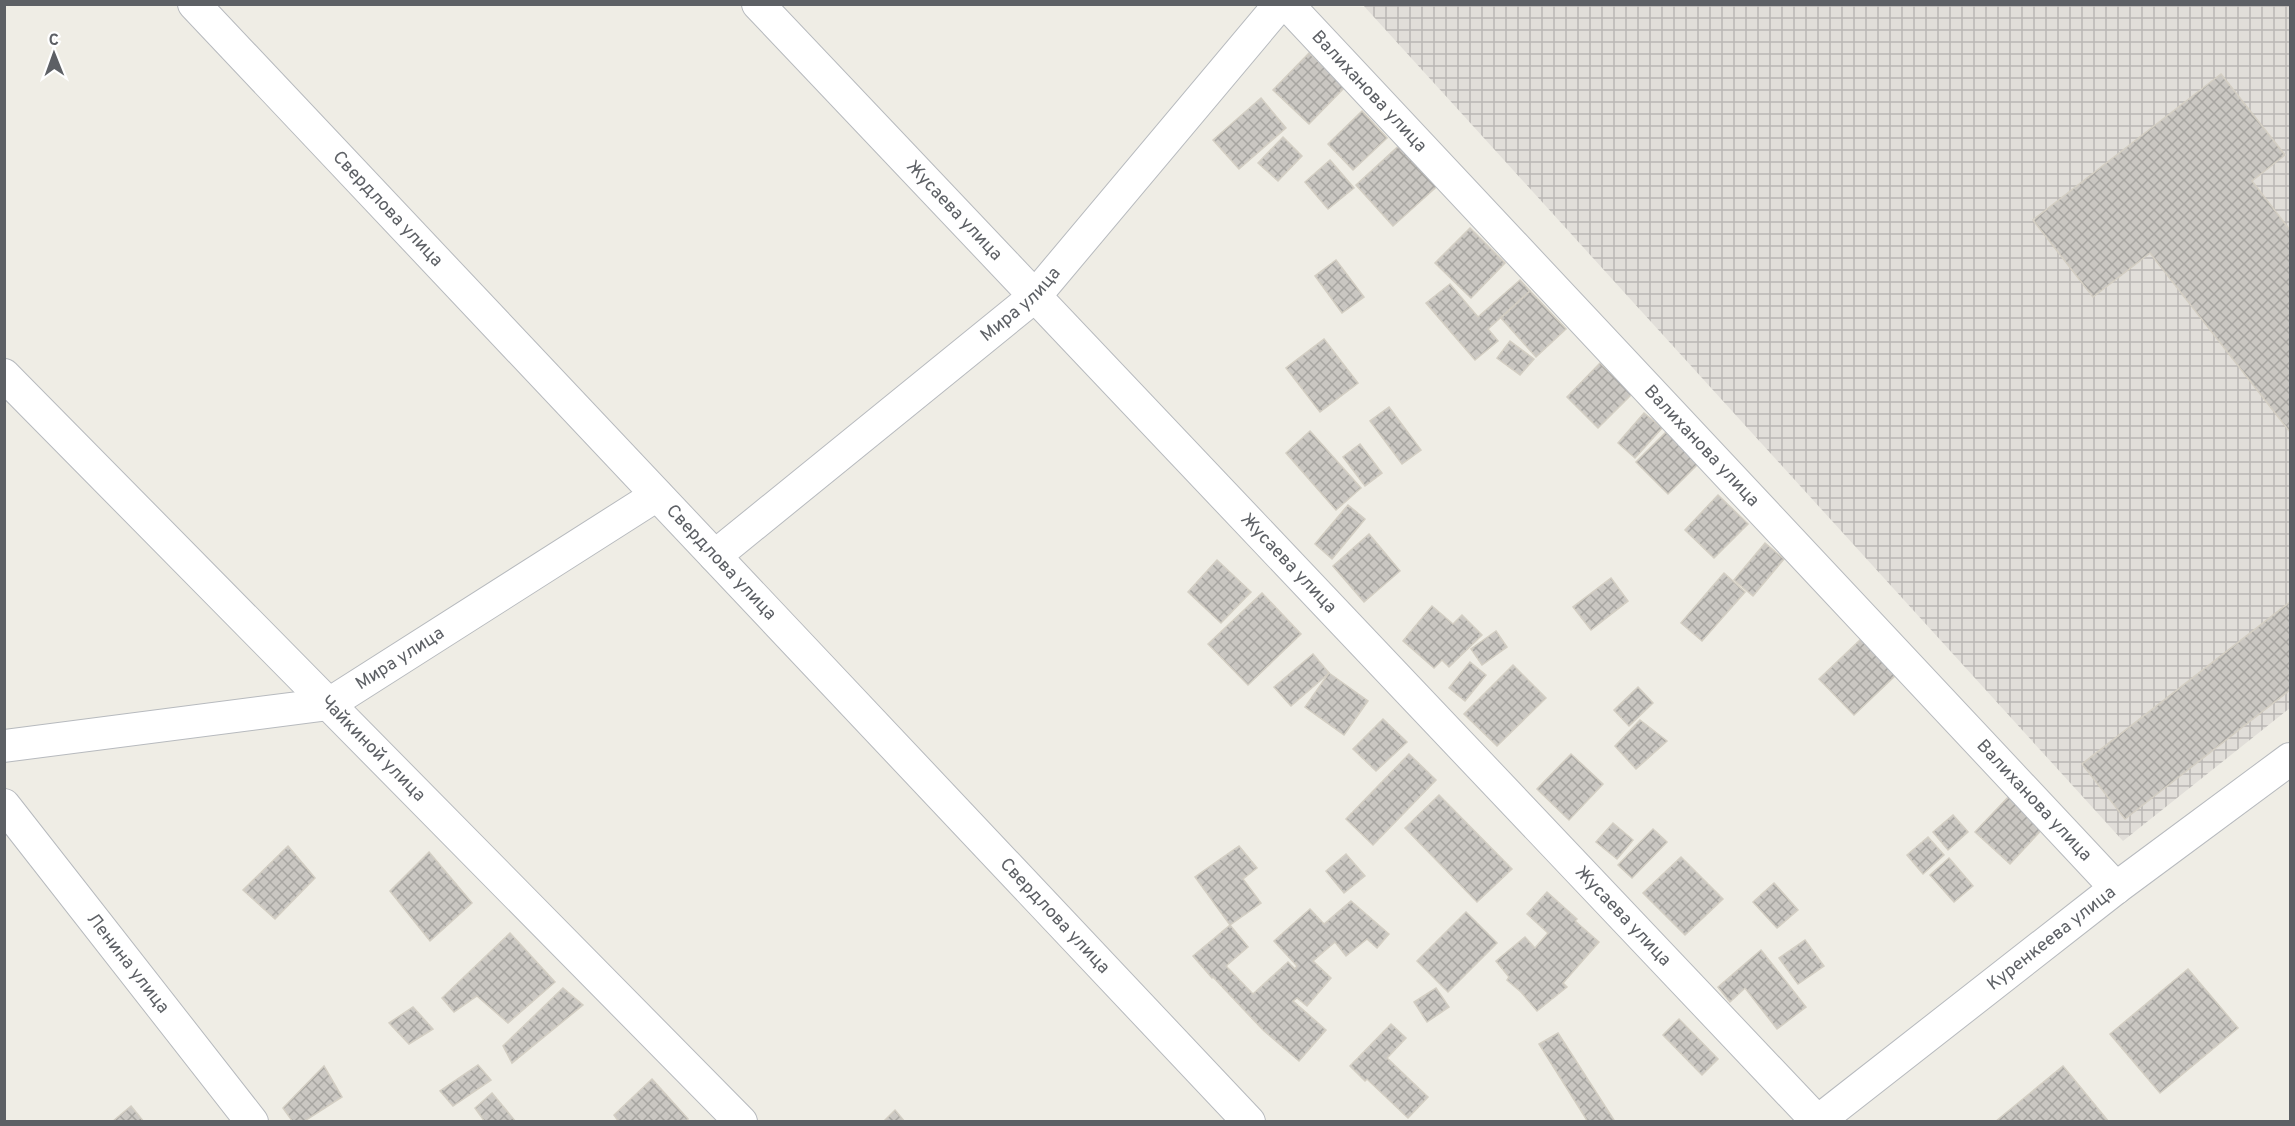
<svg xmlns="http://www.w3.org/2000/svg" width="2295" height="1126" font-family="Overpass,sans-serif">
  <defs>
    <pattern id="industrial-grid" width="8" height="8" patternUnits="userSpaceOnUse" patternTransform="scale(1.5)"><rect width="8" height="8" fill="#e1ded9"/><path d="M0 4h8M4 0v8" fill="none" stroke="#bab7b4"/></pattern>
    <pattern id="building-cross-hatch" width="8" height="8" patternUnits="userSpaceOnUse" patternTransform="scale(1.5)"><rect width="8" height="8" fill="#cac7c2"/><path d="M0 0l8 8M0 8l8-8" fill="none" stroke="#a7a5a1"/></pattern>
  </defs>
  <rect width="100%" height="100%" fill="#efede5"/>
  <path fill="url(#industrial-grid)" d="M 1363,5 L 2290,5 L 2290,708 L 2123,841 Z"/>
  <g fill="url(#building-cross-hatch)" stroke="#d3cec3" stroke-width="1.5">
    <path d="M 1309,53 L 1345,87 L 1309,124 L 1273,90 Z"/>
    <path d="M 2221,74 L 2285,155 L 2252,181 L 2290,230 L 2290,432 L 2150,253 L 2093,297 L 2033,220 Z"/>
    <path d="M 1261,98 L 1286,128 L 1239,169 L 1213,140 Z"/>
    <path d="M 1362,111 L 1387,138 L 1353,170 L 1328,144 Z"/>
    <path d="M 1283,137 L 1302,156 L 1278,181 L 1258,163 Z"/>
    <path d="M 1405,140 L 1443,181 L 1393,226 L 1356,185 Z"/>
    <path d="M 1330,160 L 1354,188 L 1328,209 L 1305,182 Z"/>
    <path d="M 1470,228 L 1505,263 L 1471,298 L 1435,263 Z"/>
    <path d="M 1336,260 L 1364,297 L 1342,313 L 1315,276 Z"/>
    <path d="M 1520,280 L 1530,291 L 1488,329 L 1498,341 L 1475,360 L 1426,303 L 1450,284 L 1478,317 Z"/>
    <path d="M 1530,291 L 1566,329 L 1536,357 L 1501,318 Z"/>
    <path d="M 1324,339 L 1358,383 L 1320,412 L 1286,368 Z"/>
    <path d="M 1510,341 L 1534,359 L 1520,375 L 1497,358 Z"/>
    <path d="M 1600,363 L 1632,394 L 1598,428 L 1567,397 Z"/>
    <path d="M 1389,407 L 1421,450 L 1402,464 L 1370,421 Z"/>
    <path d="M 1644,413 L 1662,428 L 1635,458 L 1618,443 Z"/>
    <path d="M 1310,431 L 1361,488 L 1336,510 L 1286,453 Z"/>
    <path d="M 1666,432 L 1698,464 L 1668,494 L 1636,462 Z"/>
    <path d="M 1360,444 L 1382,473 L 1365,486 L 1343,457 Z"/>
    <path d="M 1718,495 L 1748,524 L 1714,558 L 1685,530 Z"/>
    <path d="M 1348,505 L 1365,519 L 1332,559 L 1315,544 Z"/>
    <path d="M 1369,534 L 1400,571 L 1364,602 L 1333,566 Z"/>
    <path d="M 1765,543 L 1784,559 L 1753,596 L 1734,580 Z"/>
    <path d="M 1217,560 L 1251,592 L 1221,623 L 1188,592 Z"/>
    <path d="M 1724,573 L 1745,592 L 1702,641 L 1681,623 Z"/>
    <path d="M 1611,578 L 1628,601 L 1591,630 L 1573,607 Z"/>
    <path d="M 1262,593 L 1301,634 L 1248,685 L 1208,644 Z"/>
    <path d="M 2290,602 L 2290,690 L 2125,819 L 2082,764 Z"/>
    <path d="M 1432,606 L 1453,624 L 1462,615 L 1482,635 L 1449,667 L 1442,660 L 1434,668 L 1403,641 Z"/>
    <path d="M 1496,631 L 1507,647 L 1482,665 L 1471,649 Z"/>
    <path d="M 1861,639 L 1896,675 L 1854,715 L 1819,679 Z"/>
    <path d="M 1313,654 L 1329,673 L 1291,706 L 1274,687 Z"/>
    <path d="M 1470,662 L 1486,675 L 1465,701 L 1449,688 Z"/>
    <path d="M 1513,665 L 1546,698 L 1497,746 L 1464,714 Z"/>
    <path d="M 1329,673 L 1368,701 L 1344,735 L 1305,707 Z"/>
    <path d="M 1638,687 L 1653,703 L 1629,726 L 1614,710 Z"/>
    <path d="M 1383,719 L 1407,742 L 1376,771 L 1353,749 Z"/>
    <path d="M 1640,720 L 1667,741 L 1636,769 L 1615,746 Z"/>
    <path d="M 1409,754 L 1436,780 L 1373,845 L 1346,819 Z"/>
    <path d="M 1571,754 L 1603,784 L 1569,820 L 1537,789 Z"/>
    <path d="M 2013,792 L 2047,824 L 2010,864 L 1975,832 Z"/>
    <path d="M 1439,795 L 1512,869 L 1477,902 L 1405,828 Z"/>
    <path d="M 1953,815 L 1968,832 L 1948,850 L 1933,832 Z"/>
    <path d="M 1613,823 L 1633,840 L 1617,859 L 1596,842 Z"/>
    <path d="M 1653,829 L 1667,842 L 1632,878 L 1618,865 Z"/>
    <path d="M 1928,837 L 1944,855 L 1923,874 L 1907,855 Z"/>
    <path d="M 288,846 L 315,878 L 275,919 L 243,890 Z"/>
    <path d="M 1239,846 L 1257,868 L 1243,879 L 1261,903 L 1230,925 L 1195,877 Z"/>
    <path d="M 429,852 L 472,903 L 430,941 L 390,891 Z"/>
    <path d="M 1346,854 L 1365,876 L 1344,893 L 1326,871 Z"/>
    <path d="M 1681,857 L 1723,899 L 1685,935 L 1643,893 Z"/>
    <path d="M 1949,858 L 1973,886 L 1954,902 L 1930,875 Z"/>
    <path d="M 1774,883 L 1798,910 L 1777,928 L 1753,902 Z"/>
    <path d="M 1547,892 L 1577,919 L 1575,921 L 1599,942 L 1563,983 L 1567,987 L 1537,1011 L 1521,992 L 1507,980 L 1509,977 L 1496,961 L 1525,937 L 1535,948 L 1548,933 L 1527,914 Z"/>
    <path d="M 1351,901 L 1389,934 L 1377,948 L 1367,939 L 1346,956 L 1335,942 L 1313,961 L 1331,978 L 1307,1006 L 1297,998 L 1293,1001 L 1326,1030 L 1299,1061 L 1263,1030 L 1213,977 L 1212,978 L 1193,956 L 1230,925 L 1248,947 L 1226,966 L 1253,994 L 1288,962 L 1295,969 L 1297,966 L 1274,941 L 1310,909 L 1324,924 Z"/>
    <path d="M 1466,912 L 1497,943 L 1448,992 L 1417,961 Z"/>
    <path d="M 510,933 L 555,982 L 508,1023 L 477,996 L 454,1012 L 442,998 Z"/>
    <path d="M 1805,940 L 1824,966 L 1798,984 L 1779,958 Z"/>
    <path d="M 1761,950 L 1806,1007 L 1777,1029 L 1745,988 L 1730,1002 L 1718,987 Z"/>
    <path d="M 2188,969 L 2238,1028 L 2160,1093 L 2110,1034 Z"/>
    <path d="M 563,988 L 583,1005 L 512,1063 L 503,1046 Z"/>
    <path d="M 1436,988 L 1449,1007 L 1427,1022 L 1414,1002 Z"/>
    <path d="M 413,1007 L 433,1029 L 409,1044 L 389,1023 Z"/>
    <path d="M 1679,1019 L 1718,1059 L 1702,1075 L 1663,1035 Z"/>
    <path d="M 1391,1024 L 1406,1038 L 1387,1058 L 1428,1097 L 1408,1118 L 1367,1079 L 1365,1081 L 1350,1066 Z"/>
    <path d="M 1558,1033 L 1614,1120 L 1611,1122 L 1588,1122 L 1539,1044 Z"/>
    <path d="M 478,1065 L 491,1080 L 453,1106 L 440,1091 Z"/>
    <path d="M 324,1066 L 342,1097 L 303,1122 L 293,1122 L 283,1108 Z"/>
    <path d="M 2063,1066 L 2109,1122 L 1995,1122 Z"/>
    <path d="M 652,1079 L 688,1119 L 685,1122 L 619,1122 L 614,1115 Z"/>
    <path d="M 492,1093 L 516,1122 L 485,1122 L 475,1108 Z"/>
    <path d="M 131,1106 L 144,1122 L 112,1122 Z"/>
    <path d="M 895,1110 L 905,1122 L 883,1122 Z"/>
  </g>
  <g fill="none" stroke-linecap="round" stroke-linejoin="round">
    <g stroke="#b7babe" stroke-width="34">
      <g id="minor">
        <path id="s1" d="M 194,4 L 1249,1122"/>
        <path id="s2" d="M 758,4 L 1818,1122"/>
        <path id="s3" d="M 1287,4 L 2116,888"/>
        <path id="s4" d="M 4,375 L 741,1122"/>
        <path id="s5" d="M 715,556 L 1035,296 L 1280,4"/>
        <path id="s6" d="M 4,746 L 329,704 L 657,495"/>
        <path id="s7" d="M 4,805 L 252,1122"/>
        <path id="s8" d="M 1817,1122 L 2116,888 L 2290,759"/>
      </g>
    </g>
    <use href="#minor" stroke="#fff" stroke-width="32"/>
  </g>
  <g text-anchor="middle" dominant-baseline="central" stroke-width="6" stroke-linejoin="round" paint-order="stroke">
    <g font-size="18" fill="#5d6065" stroke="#fff">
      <text stroke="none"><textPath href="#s3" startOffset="120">Валиханова улица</textPath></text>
      <text stroke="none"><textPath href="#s1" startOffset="282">Свердлова улица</textPath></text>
      <text stroke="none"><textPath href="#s2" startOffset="285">Жусаева улица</textPath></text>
      <text stroke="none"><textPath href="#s5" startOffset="396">Мира улица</textPath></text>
      <text stroke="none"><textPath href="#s3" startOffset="606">Валиханова улица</textPath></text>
      <text stroke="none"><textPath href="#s1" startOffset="768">Свердлова улица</textPath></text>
      <text stroke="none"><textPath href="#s2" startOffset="771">Жусаева улица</textPath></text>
      <text stroke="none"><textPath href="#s6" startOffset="412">Мира улица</textPath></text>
      <text stroke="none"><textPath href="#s4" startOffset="525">Чайкиной улица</textPath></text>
      <text stroke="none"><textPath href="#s3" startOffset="1092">Валиханова улица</textPath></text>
      <text stroke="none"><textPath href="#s2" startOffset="1257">Жусаева улица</textPath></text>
      <text stroke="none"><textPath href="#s1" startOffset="1254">Свердлова улица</textPath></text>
      <text stroke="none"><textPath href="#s8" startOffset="298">Куренкеева улица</textPath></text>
      <text stroke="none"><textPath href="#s7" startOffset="201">Ленина улица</textPath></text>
    </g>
  </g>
  <rect width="2295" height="1126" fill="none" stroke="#5d6065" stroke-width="12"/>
  <g transform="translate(54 54) rotate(359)" stroke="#ffffff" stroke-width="4.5" paint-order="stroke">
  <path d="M0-4.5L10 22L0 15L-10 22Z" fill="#5d6065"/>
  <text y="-9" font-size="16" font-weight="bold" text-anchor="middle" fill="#5d6065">С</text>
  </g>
</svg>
